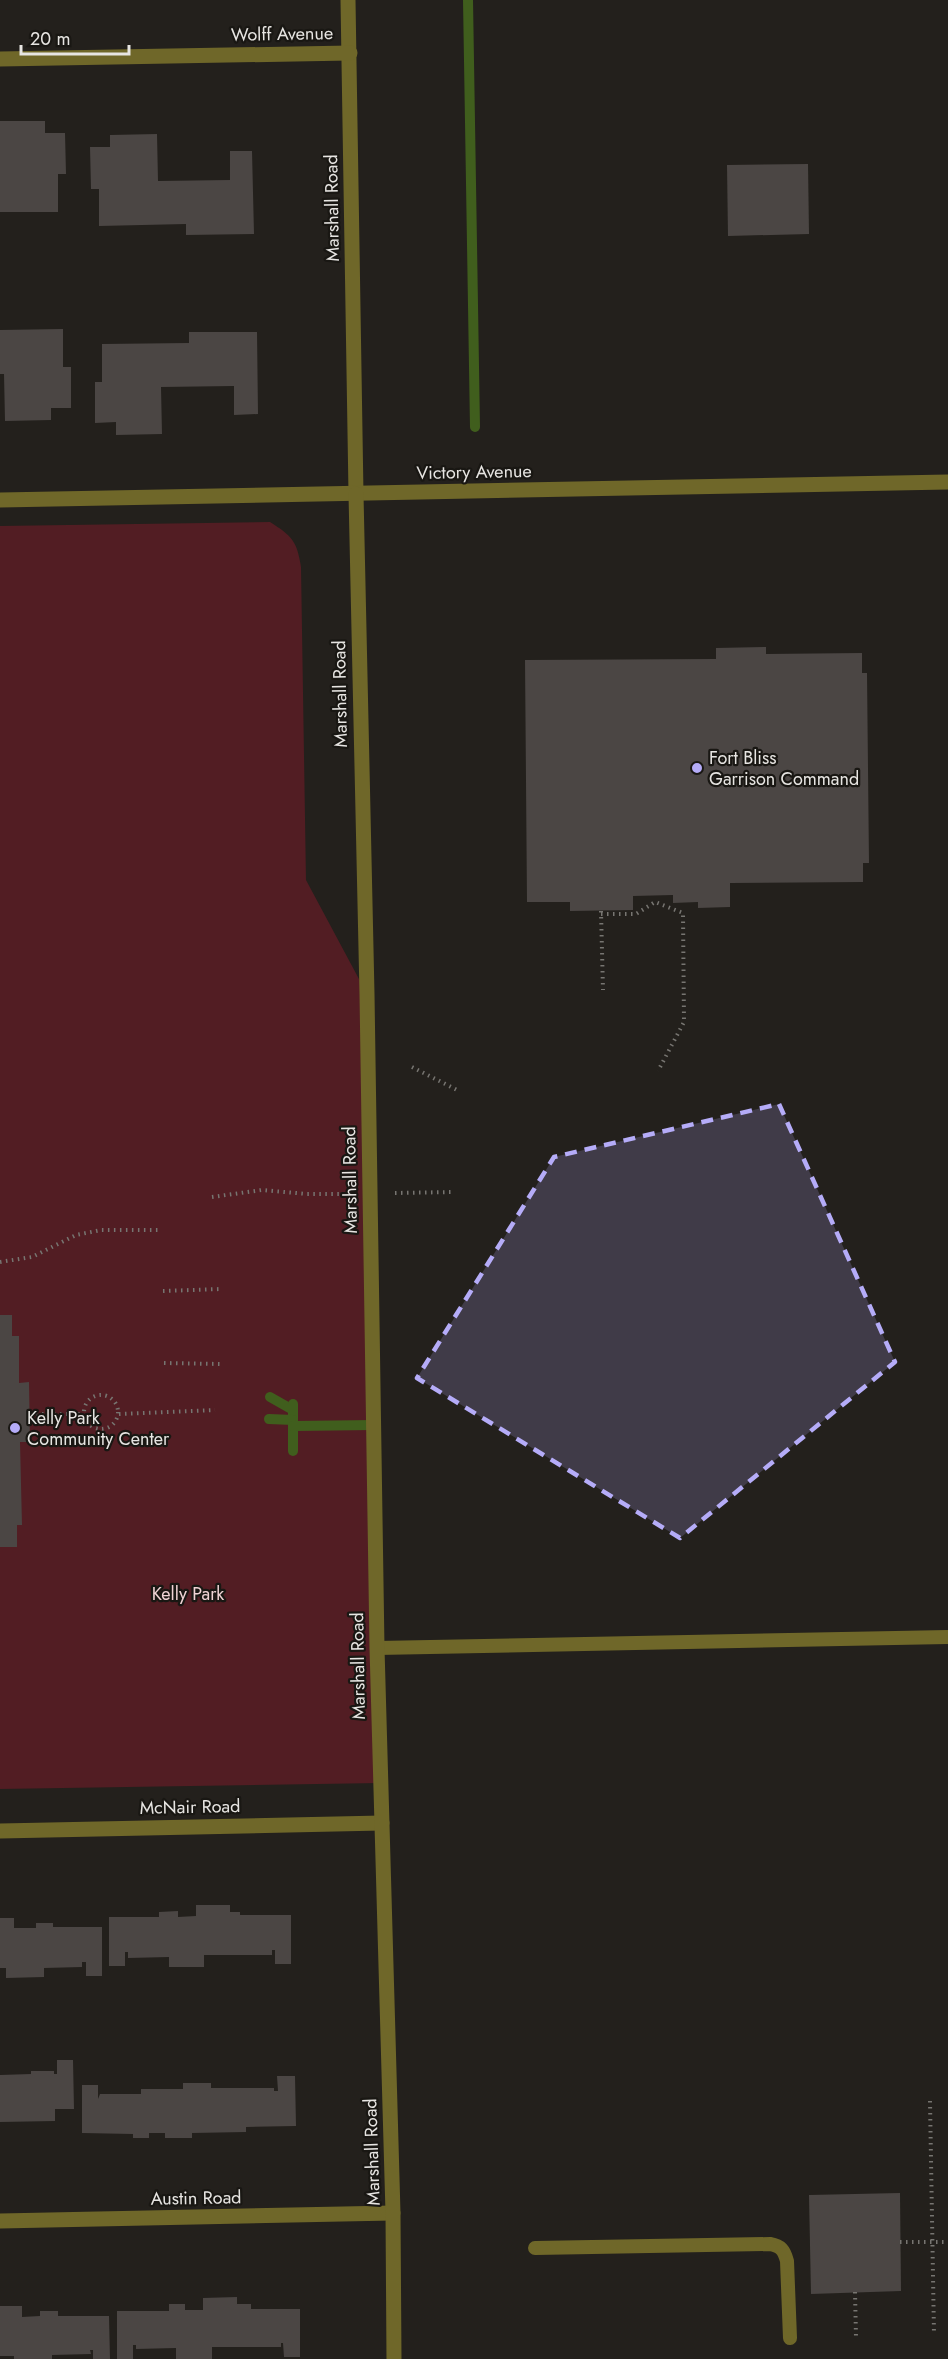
<svg xmlns="http://www.w3.org/2000/svg" width="948" height="2359" font-family="Jost,sans-serif">
  <rect width="100%" height="100%" fill="#23201c"/>
  <path fill="#521d23" d="M 270,522 C 292,536 297,541 301,567 L 306,880 L 367,994 L 381,1783 L 0,1789 L 0,526 Z"/>
  <g fill="none" stroke-linecap="round" stroke-linejoin="round">
    <g stroke="#405e1d" stroke-width="10">
      <path d="M 468,0 L 475,427"/>
      <path d="M 270,1397 L 293,1410"/>
      <path d="M 293,1404 L 293,1451"/>
      <path d="M 269,1419 L 293,1420"/>
      <path d="M 293,1426 L 374,1425"/>
    </g>
  </g>
  <g fill="#4b4644">
    <path d="M 0,121 L 45,121 L 45,133 L 65,133 L 66,174 L 58,174 L 58,212 L 0,212 Z"/>
    <path d="M 157,134 L 158,181 L 230,180 L 230,151 L 252,151 L 254,234 L 186,235 L 186,224 L 99,226 L 99,189 L 91,189 L 90,147 L 110,147 L 110,135 Z"/>
    <path d="M 808,164 L 809,234 L 728,236 L 727,165 Z"/>
    <path d="M 63,329 L 63,367 L 71,367 L 71,408 L 51,408 L 51,420 L 5,421 L 4,374 L 0,374 L 0,330 Z"/>
    <path d="M 189,332 L 257,332 L 258,414 L 234,415 L 234,386 L 161,387 L 162,434 L 116,435 L 116,422 L 95,423 L 95,382 L 102,382 L 102,344 L 189,343 Z"/>
    <path d="M 766,647 L 766,654 L 862,653 L 862,673 L 867,673 L 869,863 L 863,863 L 863,882 L 730,883 L 730,907 L 698,908 L 698,902 L 673,903 L 673,895 L 633,896 L 633,910 L 570,911 L 570,902 L 527,902 L 525,660 L 716,659 L 716,648 Z"/>
    <path d="M 0,1315 L 12,1315 L 12,1336 L 19,1336 L 19,1383 L 29,1382 L 30,1442 L 20,1442 L 22,1525 L 17,1525 L 17,1547 L 0,1547 Z"/>
    <path d="M 196,1905 L 230,1905 L 230,1912 L 240,1912 L 240,1915 L 291,1915 L 291,1964 L 275,1964 L 275,1950 L 272,1950 L 272,1955 L 204,1955 L 204,1967 L 169,1967 L 169,1957 L 128,1958 L 128,1952 L 125,1952 L 125,1966 L 109,1966 L 109,1917 L 159,1917 L 159,1912 L 178,1911 L 178,1917 L 196,1916 Z"/>
    <path d="M 0,1918 L 14,1918 L 14,1928 L 36,1928 L 36,1923 L 53,1923 L 53,1927 L 102,1927 L 102,1976 L 86,1976 L 86,1962 L 82,1962 L 82,1967 L 44,1968 L 44,1977 L 6,1978 L 6,1968 L 0,1968 Z"/>
    <path d="M 57,2060 L 73,2060 L 74,2109 L 55,2109 L 55,2121 L 0,2122 L 0,2075 L 31,2074 L 31,2071 L 54,2071 L 54,2074 L 57,2074 Z"/>
    <path d="M 277,2076 L 295,2076 L 296,2126 L 246,2127 L 246,2132 L 192,2133 L 192,2138 L 165,2138 L 165,2133 L 149,2133 L 149,2138 L 133,2138 L 133,2134 L 82,2133 L 82,2085 L 98,2085 L 98,2099 L 100,2094 L 141,2094 L 141,2089 L 183,2089 L 183,2083 L 211,2083 L 211,2088 L 274,2088 L 274,2091 L 278,2091 Z"/>
    <path d="M 900,2193 L 901,2291 L 811,2294 L 809,2195 Z"/>
    <path d="M 237,2297 L 237,2304 L 251,2304 L 251,2309 L 300,2309 L 300,2357 L 284,2357 L 283,2343 L 281,2343 L 281,2347 L 212,2347 L 212,2359 L 176,2359 L 176,2348 L 136,2349 L 136,2345 L 133,2345 L 133,2359 L 117,2359 L 117,2311 L 169,2311 L 169,2304 L 185,2304 L 185,2310 L 203,2310 L 203,2298 Z"/>
    <path d="M 0,2306 L 22,2306 L 22,2317 L 40,2316 L 40,2311 L 58,2311 L 58,2316 L 109,2316 L 110,2359 L 93,2359 L 93,2350 L 90,2350 L 91,2354 L 52,2355 L 52,2359 L 14,2359 L 14,2356 L 0,2356 Z"/>
  </g>
  <g fill="none" stroke-linecap="round" stroke-linejoin="round">
    <g stroke="#777571" stroke-width="4" stroke-dasharray="1.5 4.5" stroke-linecap="butt">
      <path d="M 601,911 L 603,990"/>
      <path d="M 601,914 L 636,914 L 655,902 L 683,913 L 684,1022 L 658,1071"/>
      <path d="M 412,1067 L 457,1090"/>
      <path d="M 395,1193 L 454,1192"/>
      <path d="M 212,1197 L 262,1190 L 307,1194 L 346,1194"/>
      <path d="M 0,1262 L 32,1257 L 76,1235 L 101,1230 L 158,1230"/>
      <path d="M 163,1291 L 221,1289"/>
      <path d="M 164,1363 L 220,1364"/>
      <circle cx="101" cy="1412" r="17"/>
      <path d="M 30,1414 L 84,1414"/>
      <path d="M 119,1414 L 215,1410"/>
      <path d="M 930,2101 L 934,2334"/>
      <path d="M 900,2242 L 948,2242"/>
      <path d="M 855,2292 L 856,2337"/>
    </g>
    <g stroke="#6f6729" stroke-width="14">
      <path d="M 377,1648 L 948,1637"/>
      <path d="M 535,2248 L 770,2244 C 781,2246 784,2250 787,2261 L 790,2338"/>
    </g>
    <g stroke="#6f6729" stroke-width="15">
      <path d="M 348,0 L 356,494"/>
      <path d="M 0,59 L 350,53"/>
      <path d="M 0,500 L 948,482"/>
      <path d="M 0,1831 L 382,1823"/>
      <path d="M 0,2221 L 393,2213"/>
    </g>
    <path stroke="#6f6729" stroke-width="15" d="M 356,494 L 367,994 L 377,1648 L 393,2213 L 394,2359"/>
  </g>
  <path fill="#b5acf8" fill-opacity="0.2" stroke="#b5acf8" stroke-width="4.5" stroke-dasharray="12 8" stroke-linejoin="round" d="M 779,1104 L 895,1362 L 680,1538 L 417,1378 L 554,1157 Z"/>
  <g fill="#b5acf8" stroke="#191713" stroke-width="2">
    <circle cx="697" cy="768" r="6"/>
    <circle cx="15" cy="1428" r="6"/>
  </g>
  <g text-anchor="middle" dominant-baseline="central" stroke-width="4.5" stroke-linejoin="round" paint-order="stroke">
    <g font-size="18" fill="#e7e5e2" stroke="#191713">
      <text transform="translate(282 34) rotate(-1)">Wolff Avenue</text>
      <text transform="translate(332 208) rotate(-91)">Marshall Road</text>
      <text transform="translate(474 472) rotate(-1)">Victory Avenue</text>
      <text transform="translate(340 694) rotate(-91)">Marshall Road</text>
      <text transform="translate(350 1180) rotate(-91)">Marshall Road</text>
      <text transform="translate(358 1666) rotate(-91)">Marshall Road</text>
      <text transform="translate(190 1807) rotate(-1)">McNair Road</text>
      <text transform="translate(372 2152) rotate(-92)">Marshall Road</text>
      <text transform="translate(196 2198) rotate(-1)">Austin Road</text>
    </g>
    <g font-size="18" fill="#e7e5e2" stroke="#191713" text-anchor="start">
      <text x="709" y="758">Fort Bliss<tspan x="709" dy="21">Garrison Command</tspan></text>
      <text x="27" y="1418">Kelly Park<tspan x="27" dy="21">Community Center</tspan></text>
    </g>
    <g font-size="18" fill="#efd3d4" stroke="#191713">
      <text x="188" y="1594">Kelly Park</text>
    </g>
  </g>
  <path d="M21 45v9h108v-9" fill="none" stroke="#e7e5e2" stroke-width="3"/>
  <text x="30" y="45" font-size="18" fill="#e7e5e2" stroke="#191713" stroke-width="4.5" paint-order="stroke">20 m</text>
</svg>
